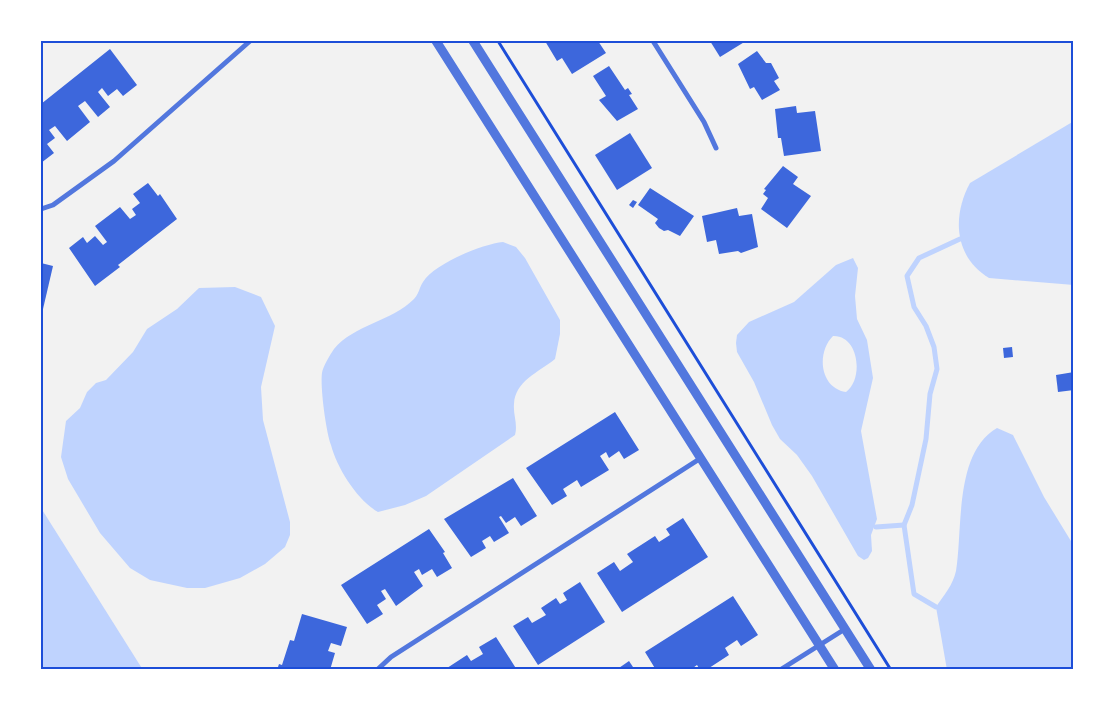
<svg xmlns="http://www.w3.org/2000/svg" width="1115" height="711" font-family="'PT Sans Narrow',sans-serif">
  <rect width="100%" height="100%" fill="#f2f2f2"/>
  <g fill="#bfd3fe" fill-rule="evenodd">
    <path d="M 1074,121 L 1074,285 L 989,278 C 954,257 952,216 970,183 Z"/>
    <path d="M 503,242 L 516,247 L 525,258 L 560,320 L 560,334 L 555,359 C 539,372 515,381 514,404 C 513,415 518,424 515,435 L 426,496 L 405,505 L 378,512 C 357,500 337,468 331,445 C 326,431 320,387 322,373 C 323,366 330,355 334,349 C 355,324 391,322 414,299 C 419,294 419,288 423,282 C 434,264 482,244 503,242 Z"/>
    <path d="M 853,258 L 858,268 L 855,296 L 857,319 L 867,340 L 873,378 L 861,431 L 877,519 L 871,535 L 872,551 L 868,558 L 864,560 L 858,556 L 812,476 L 797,455 L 780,439 L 772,425 L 754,382 L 737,352 L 736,343 L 737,335 L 749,322 L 794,302 L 836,265 ZM 833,336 C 859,335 864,379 846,392 C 820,388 816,353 833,336 Z"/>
    <path d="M 235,287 L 261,297 L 275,326 L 261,387 L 263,420 L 290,522 L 290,535 L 285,547 L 265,564 L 240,578 L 205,588 L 187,588 L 150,580 L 130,568 L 100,533 L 68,479 L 61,457 L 66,421 L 80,408 L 87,392 L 96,383 L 106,380 L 133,352 L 147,329 L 177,309 L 199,288 Z"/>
    <path d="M 997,428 L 1013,435 L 1044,497 L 1074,546 L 1074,670 L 947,670 L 936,607 C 944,595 953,585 956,571 C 963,528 954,453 997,428 Z"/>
    <path d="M 41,508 L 143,670 L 41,670 Z"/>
  </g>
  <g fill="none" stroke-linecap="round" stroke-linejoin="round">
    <g stroke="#bfd3fe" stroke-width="5">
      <path d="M 876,527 L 904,525"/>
      <path d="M 936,607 L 914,594 L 904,525 L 912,505 L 926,439 L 930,394 L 937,369 L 934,347 L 926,326 L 914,307 L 907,276 L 919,258 L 960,239"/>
    </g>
  </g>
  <g fill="#3d67dc">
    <path d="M 545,41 L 598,41 L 606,53 L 572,74 L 562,58 L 557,61 Z"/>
    <path d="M 710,41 L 746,41 L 720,57 Z"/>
    <path d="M 110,49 L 137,85 L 123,96 L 117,89 L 108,96 L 102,88 L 98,92 L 110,107 L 98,117 L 85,101 L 78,106 L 90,122 L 67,141 L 55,126 L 49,130 L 55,138 L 47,144 L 54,153 L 41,163 L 41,104 Z"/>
    <path d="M 757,51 L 766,63 L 771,63 L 779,78 L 774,81 L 780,90 L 762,100 L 754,87 L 750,89 L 738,64 Z"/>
    <path d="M 609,66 L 625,90 L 628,88 L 632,94 L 629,95 L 638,109 L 617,121 L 599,100 L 606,96 L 593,76 Z"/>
    <path d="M 796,106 L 797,113 L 815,111 L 821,151 L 784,156 L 781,138 L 778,138 L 775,109 Z"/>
    <path d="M 630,133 L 652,168 L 617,190 L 595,155 Z"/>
    <path d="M 783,166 L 798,177 L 793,184 L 811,196 L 787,228 L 761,209 L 768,198 L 763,194 L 766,190 L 764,189 Z"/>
    <path d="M 148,183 L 158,196 L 160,194 L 177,219 L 118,265 L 120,267 L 95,286 L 69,248 L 83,237 L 87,243 L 95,236 L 103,245 L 107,242 L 95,226 L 120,207 L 130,219 L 136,215 L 132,209 L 140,203 L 133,194 Z"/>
    <path d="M 650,188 L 694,216 L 680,236 L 668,230 L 664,231 L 659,228 L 655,223 L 658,219 L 638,205 Z"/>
    <path d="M 633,200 L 637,202 L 633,208 L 629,205 Z"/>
    <path d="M 737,208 L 739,216 L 752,214 L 758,247 L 741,253 L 738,251 L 719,254 L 716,240 L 707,242 L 702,216 Z"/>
    <path d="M 41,263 L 53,266 L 43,309 L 41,308 Z"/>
    <path d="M 1012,347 L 1013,357 L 1004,358 L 1003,348 Z"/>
    <path d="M 1074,372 L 1074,390 L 1058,392 L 1056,375 Z"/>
    <path d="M 615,412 L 639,450 L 624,459 L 619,451 L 609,458 L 606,452 L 600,456 L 609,470 L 581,487 L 577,480 L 563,489 L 567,496 L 552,505 L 526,468 Z"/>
    <path d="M 513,478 L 537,516 L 521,526 L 515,517 L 506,523 L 501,516 L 499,517 L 509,533 L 494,542 L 490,536 L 482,541 L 486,548 L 471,557 L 444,519 Z"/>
    <path d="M 683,518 L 708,557 L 622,612 L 597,573 L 614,562 L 620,571 L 633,562 L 627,554 L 655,536 L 659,542 L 670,535 L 666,529 Z"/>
    <path d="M 429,529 L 445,552 L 443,553 L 452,568 L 437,577 L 432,569 L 422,575 L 419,569 L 414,572 L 423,586 L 396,606 L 385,589 L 381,591 L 386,599 L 377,605 L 383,614 L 367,624 L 341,585 Z"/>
    <path d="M 580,582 L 605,622 L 538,665 L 513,626 L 528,617 L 532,623 L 546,615 L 541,608 L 556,598 L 560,604 L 567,600 L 563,593 Z"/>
    <path d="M 733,596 L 758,635 L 741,646 L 737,640 L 725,648 L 729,655 L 706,670 L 700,670 L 697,665 L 690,670 L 656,670 L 645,652 Z"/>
    <path d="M 302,614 L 347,627 L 341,646 L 331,643 L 328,651 L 335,653 L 330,670 L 313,667 L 313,670 L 277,670 L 279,664 L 282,665 L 290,640 L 294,641 Z"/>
    <path d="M 496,637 L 517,670 L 444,670 L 467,655 L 471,661 L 483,654 L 479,647 Z"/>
    <path d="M 629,661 L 635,670 L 616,670 Z"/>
  </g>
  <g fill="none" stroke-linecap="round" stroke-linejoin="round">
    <path stroke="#1d4ed8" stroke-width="3" d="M 498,41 L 891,670"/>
    <g stroke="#5277de" stroke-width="5">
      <path d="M 653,41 L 704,122 L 716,148"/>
      <path d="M 41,209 L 53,205 L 114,161 L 250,41"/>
      <path d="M 377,670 L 391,657 L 701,458"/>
      <path d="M 780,670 L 845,629"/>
    </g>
    <g stroke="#5277de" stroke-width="9">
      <path d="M 436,41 L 835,670"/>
      <path d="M 473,41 L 871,670"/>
    </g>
  </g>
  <rect width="1115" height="711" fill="none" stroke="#ffffff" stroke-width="85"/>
  <rect x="42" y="42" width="1030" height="626" fill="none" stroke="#1d4ed8" stroke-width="2"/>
</svg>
